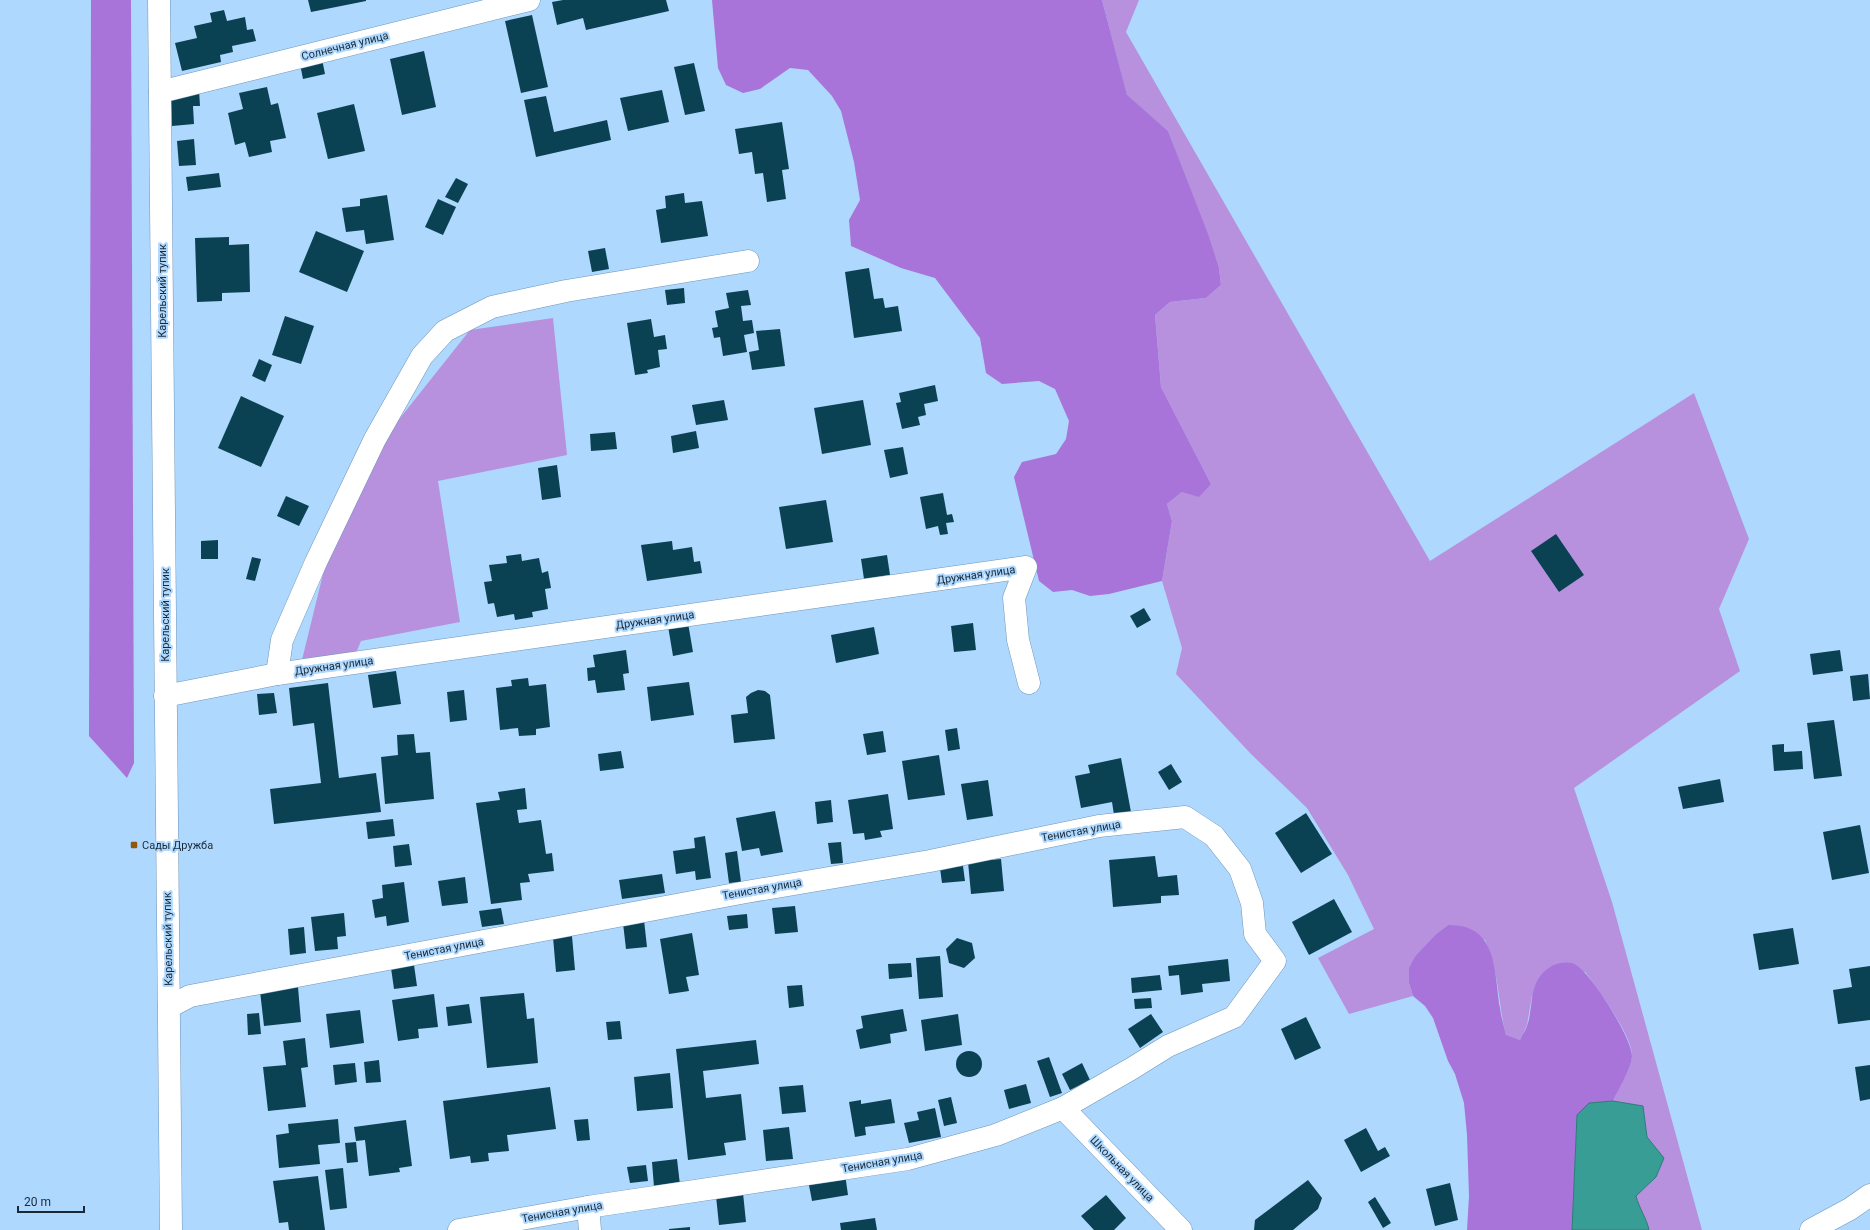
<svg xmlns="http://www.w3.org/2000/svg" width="1870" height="1230" font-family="Roboto,sans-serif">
  <rect width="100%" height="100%" fill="#afd8fe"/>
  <g fill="#b791de">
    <path d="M 1102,0 L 1139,0 L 1126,32 L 1430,561 L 1694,393 L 1749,539 L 1719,609 L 1740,671 L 1574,788 L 1612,902 L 1702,1230 L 1649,1230 C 1647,1219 1639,1208 1636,1196 L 1656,1177 L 1664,1158 L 1647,1137 L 1643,1106 L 1613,1101 C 1619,1087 1629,1072 1632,1058 C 1635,1039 1597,988 1585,972 L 1532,996 L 1527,1025 L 1520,1040 L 1506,1036 C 1498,1003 1499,970 1485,940 L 1448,925 L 1436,934 L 1416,955 L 1409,983 L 1413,996 L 1349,1014 L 1318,958 L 1374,929 L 1348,875 L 1307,808 L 1251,754 L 1176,674 L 1182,648 L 1162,581 L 1172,521 L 1167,504 L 1182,492 L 1211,484 L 1161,387 L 1155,315 L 1170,302 L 1206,298 L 1221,285 L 1219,268 L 1168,131 L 1127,96 Z"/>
    <path d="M 553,318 L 567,455 L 438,481 L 460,622 L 361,641 L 354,658 L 301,664 L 324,570 L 389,432 L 470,330 Z"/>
  </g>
  <g fill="#a974da">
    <path d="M 91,0 L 131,0 L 134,763 L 127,778 L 89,736 Z"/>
    <path d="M 712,0 L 1102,0 L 1127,95 L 1168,131 L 1208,234 L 1219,268 L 1221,285 L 1206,298 L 1170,302 L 1155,315 L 1161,387 L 1211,484 L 1199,497 L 1182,492 L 1167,504 L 1172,521 L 1162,581 L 1109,594 L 1090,596 L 1072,590 L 1053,592 L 1039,581 L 1014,477 L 1022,462 L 1056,454 L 1066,439 L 1069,421 L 1055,389 L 1039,381 L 1002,384 L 986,373 L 980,338 L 935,278 L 901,268 L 851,246 L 849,220 L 860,200 L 854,162 L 841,111 L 832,96 L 808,70 L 790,68 L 760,89 L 743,93 L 726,85 L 718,68 Z"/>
    <path d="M 1448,925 C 1498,924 1494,971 1500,1008 C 1501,1017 1504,1026 1506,1035 L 1520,1040 C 1522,1035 1525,1031 1527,1026 C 1534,1007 1528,985 1546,970 C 1553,964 1562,961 1572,963 C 1588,967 1632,1038 1632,1056 C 1632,1067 1618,1090 1613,1101 L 1589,1103 L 1577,1115 L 1572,1230 L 1467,1230 L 1469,1196 L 1467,1135 L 1464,1103 L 1455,1074 L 1448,1061 L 1433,1018 L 1425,1006 L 1413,996 L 1409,983 L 1409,968 L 1416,955 L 1436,934 Z"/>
  </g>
  <path fill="#389d94" stroke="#2f7a78" d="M 1613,1101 L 1643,1106 L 1647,1137 L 1664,1158 L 1656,1177 L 1636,1196 C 1639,1208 1647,1219 1649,1230 L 1572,1230 L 1577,1115 L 1589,1103 Z"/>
  <g fill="#0a4153">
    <path d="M 308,0 L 366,0 L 366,1 L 311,12 Z"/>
    <path d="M 563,0 L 666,0 L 669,11 L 586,30 L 583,18 L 557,25 L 552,2 Z"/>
    <path d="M 224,10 L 227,21 L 245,17 L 247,30 L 253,29 L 256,41 L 232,46 L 233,52 L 220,55 L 221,62 L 182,71 L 175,43 L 197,38 L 194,26 L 212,22 L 210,13 Z"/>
    <path d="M 532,15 L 548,87 L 521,93 L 505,21 Z"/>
    <path d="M 424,51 L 436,107 L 402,115 L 390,59 Z"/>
    <path d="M 322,59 L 325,74 L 303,79 L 300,64 Z"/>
    <path d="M 694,63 L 705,111 L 685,115 L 674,67 Z"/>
    <path d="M 267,87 L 271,105 L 278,103 L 286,138 L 270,141 L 272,152 L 249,157 L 245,142 L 235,145 L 228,113 L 243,109 L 239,93 Z"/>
    <path d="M 199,90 L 200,106 L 193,106 L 194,124 L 172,126 L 171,92 Z"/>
    <path d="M 662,90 L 669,122 L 628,131 L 620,98 Z"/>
    <path d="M 546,96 L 554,132 L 607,120 L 611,140 L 536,157 L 524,100 Z"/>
    <path d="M 354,104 L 365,151 L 328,159 L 317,113 Z"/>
    <path d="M 782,122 L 789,169 L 782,170 L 786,199 L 767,202 L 763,173 L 755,174 L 752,152 L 739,154 L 735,129 Z"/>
    <path d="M 194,139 L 196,165 L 179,166 L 177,141 Z"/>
    <path d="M 219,173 L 221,187 L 188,191 L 186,177 Z"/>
    <path d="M 456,178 L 468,184 L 458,203 L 445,197 Z"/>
    <path d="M 684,193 L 685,203 L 702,201 L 708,236 L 661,243 L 656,210 L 666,208 L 665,196 Z"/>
    <path d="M 387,195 L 394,240 L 366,244 L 364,230 L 346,232 L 342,208 L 360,206 L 360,199 Z"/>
    <path d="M 438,199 L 456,207 L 443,235 L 425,227 Z"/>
    <path d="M 316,231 L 364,251 L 347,292 L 299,272 Z"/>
    <path d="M 229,237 L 229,245 L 249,244 L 250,292 L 222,293 L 222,301 L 197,302 L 195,238 Z"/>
    <path d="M 605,248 L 609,269 L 592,272 L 588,251 Z"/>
    <path d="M 869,268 L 874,299 L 883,298 L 885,308 L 898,306 L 902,331 L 854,338 L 845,272 Z"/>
    <path d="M 684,288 L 685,303 L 667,305 L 665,290 Z"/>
    <path d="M 748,290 L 751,305 L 741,306 L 743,321 L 752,320 L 754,333 L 744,335 L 747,352 L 723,356 L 720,337 L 714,338 L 712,328 L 718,327 L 715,311 L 729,308 L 726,293 Z"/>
    <path d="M 285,316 L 314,326 L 301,364 L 272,355 Z"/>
    <path d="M 651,319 L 654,337 L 665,335 L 667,349 L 658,350 L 660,367 L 647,370 L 648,373 L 635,375 L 627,323 Z"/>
    <path d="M 780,329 L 785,366 L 752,370 L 749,352 L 759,350 L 756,331 Z"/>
    <path d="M 259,359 L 272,365 L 265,382 L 252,376 Z"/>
    <path d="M 935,385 L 938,401 L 924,404 L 926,415 L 918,417 L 920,425 L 902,429 L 896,403 L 901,402 L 899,393 Z"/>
    <path d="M 241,396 L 284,416 L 261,467 L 218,448 Z"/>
    <path d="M 724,400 L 728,420 L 696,425 L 692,405 Z"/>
    <path d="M 863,400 L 871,445 L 822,454 L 814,408 Z"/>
    <path d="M 696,431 L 699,448 L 673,453 L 671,436 Z"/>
    <path d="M 615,432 L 617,449 L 591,451 L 590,434 Z"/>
    <path d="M 903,447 L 908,474 L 890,478 L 884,450 Z"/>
    <path d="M 557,465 L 561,497 L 542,500 L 538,468 Z"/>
    <path d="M 943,493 L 947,515 L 952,514 L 954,522 L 946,523 L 948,534 L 940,535 L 938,526 L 926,529 L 920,497 Z"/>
    <path d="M 286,496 L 309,506 L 299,526 L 277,516 Z"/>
    <path d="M 826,500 L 833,542 L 786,549 L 779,507 Z"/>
    <path d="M 1556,534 L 1584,575 L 1559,592 L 1531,551 Z"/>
    <path d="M 218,540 L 218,559 L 201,559 L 201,541 Z"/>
    <path d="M 672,541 L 673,550 L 692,547 L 694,562 L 700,561 L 702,573 L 647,581 L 641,545 Z"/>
    <path d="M 521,554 L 522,561 L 539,558 L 542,573 L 548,571 L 551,588 L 545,589 L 548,609 L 532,612 L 533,617 L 515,620 L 514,614 L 497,617 L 494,603 L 488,604 L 484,582 L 492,581 L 489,565 L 507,563 L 506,556 Z"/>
    <path d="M 887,555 L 890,575 L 864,579 L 861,559 Z"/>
    <path d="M 252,557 L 261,559 L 255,581 L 246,579 Z"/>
    <path d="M 1144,608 L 1151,620 L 1137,628 L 1130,616 Z"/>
    <path d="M 688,623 L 693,652 L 673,656 L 668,626 Z"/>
    <path d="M 973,623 L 976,650 L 954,652 L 951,626 Z"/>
    <path d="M 874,627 L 879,654 L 836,663 L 831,635 Z"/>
    <path d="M 626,650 L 629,673 L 623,674 L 625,690 L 597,693 L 595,680 L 588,681 L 587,668 L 595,667 L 593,655 Z"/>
    <path d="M 1840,650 L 1843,671 L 1813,675 L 1810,654 Z"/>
    <path d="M 396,671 L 401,704 L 373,708 L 368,675 Z"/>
    <path d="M 1868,674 L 1870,699 L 1853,701 L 1850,676 Z"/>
    <path d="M 528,678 L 529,686 L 546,684 L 550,727 L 536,729 L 536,735 L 519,736 L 518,728 L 500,730 L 496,688 L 512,686 L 511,680 Z"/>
    <path d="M 689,682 L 694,715 L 651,721 L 647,687 Z"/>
    <path d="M 328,683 L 339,778 L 376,773 L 381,812 L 274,824 L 270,789 L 321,783 L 314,723 L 293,726 L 289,688 Z"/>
    <path d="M 464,690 L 467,720 L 450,722 L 447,692 Z"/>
    <path d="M 758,690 L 765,691 L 770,695 L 775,739 L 734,743 L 731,715 L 748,713 L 746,697 L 751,693 Z"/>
    <path d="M 274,693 L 277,713 L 259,715 L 257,694 Z"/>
    <path d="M 1834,720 L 1842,776 L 1814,779 L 1807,723 Z"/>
    <path d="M 957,728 L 960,749 L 948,751 L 945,730 Z"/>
    <path d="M 883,731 L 886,752 L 867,755 L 863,734 Z"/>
    <path d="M 414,734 L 416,753 L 430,752 L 434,799 L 385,804 L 381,757 L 398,755 L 397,735 Z"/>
    <path d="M 1784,744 L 1784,752 L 1802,751 L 1803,769 L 1774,771 L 1772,745 Z"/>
    <path d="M 621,751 L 624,768 L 600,771 L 598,754 Z"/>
    <path d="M 939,755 L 945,795 L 908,800 L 902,761 Z"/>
    <path d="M 1121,758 L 1131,812 L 1114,815 L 1112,802 L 1081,808 L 1075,776 L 1090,773 L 1088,765 Z"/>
    <path d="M 1171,764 L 1182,782 L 1169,790 L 1158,772 Z"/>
    <path d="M 1720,779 L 1724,802 L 1683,809 L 1678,787 Z"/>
    <path d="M 988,780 L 993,816 L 967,820 L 961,784 Z"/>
    <path d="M 525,788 L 527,809 L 517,810 L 519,823 L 541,820 L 546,854 L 552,853 L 554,871 L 528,874 L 530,882 L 520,883 L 522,900 L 491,904 L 476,803 L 500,800 L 498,792 Z"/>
    <path d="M 888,794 L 893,829 L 880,831 L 882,837 L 865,840 L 864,833 L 853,834 L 848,800 Z"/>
    <path d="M 831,800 L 833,822 L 817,824 L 815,802 Z"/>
    <path d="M 775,811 L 783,852 L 761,856 L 759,848 L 742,851 L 736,818 Z"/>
    <path d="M 1306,813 L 1332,854 L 1301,873 L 1275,833 Z"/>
    <path d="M 393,819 L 395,836 L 368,839 L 366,822 Z"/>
    <path d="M 1860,825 L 1869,873 L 1832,880 L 1823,832 Z"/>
    <path d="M 705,836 L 711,878 L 696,880 L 695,871 L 676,874 L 673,851 L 695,848 L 694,838 Z"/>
    <path d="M 841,842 L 843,863 L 831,864 L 828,843 Z"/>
    <path d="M 409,844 L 412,865 L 395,867 L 393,846 Z"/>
    <path d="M 737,851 L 741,882 L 729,883 L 725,853 Z"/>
    <path d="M 1155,856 L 1158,877 L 1177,875 L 1179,895 L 1161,896 L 1161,903 L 1113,907 L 1109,860 Z"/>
    <path d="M 1001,859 L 1004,891 L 971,894 L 968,862 Z"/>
    <path d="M 963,866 L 965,881 L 942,883 L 940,868 Z"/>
    <path d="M 662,874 L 665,893 L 622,899 L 619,880 Z"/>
    <path d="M 465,877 L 468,903 L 442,906 L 438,881 Z"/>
    <path d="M 404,882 L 409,922 L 387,926 L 386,916 L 375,918 L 372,900 L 383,898 L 382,885 Z"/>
    <path d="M 1334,899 L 1352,932 L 1309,955 L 1292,922 Z"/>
    <path d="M 795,906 L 798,932 L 775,934 L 772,908 Z"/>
    <path d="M 501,908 L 504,924 L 482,927 L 479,911 Z"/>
    <path d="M 344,913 L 346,936 L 337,937 L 338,949 L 315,951 L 311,917 Z"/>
    <path d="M 747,914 L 748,928 L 729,930 L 727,916 Z"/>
    <path d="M 644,920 L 647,947 L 626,949 L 623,923 Z"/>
    <path d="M 304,927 L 306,953 L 290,955 L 288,929 Z"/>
    <path d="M 1793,928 L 1799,964 L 1759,970 L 1753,934 Z"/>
    <path d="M 692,933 L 699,975 L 686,977 L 689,991 L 669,994 L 660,939 Z"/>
    <path d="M 572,936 L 575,970 L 556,972 L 553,937 Z"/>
    <path d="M 957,938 L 972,943 L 975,958 L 964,968 L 949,963 L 946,949 Z"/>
    <path d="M 940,956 L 943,997 L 919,999 L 916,958 Z"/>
    <path d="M 1228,959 L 1230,981 L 1202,984 L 1203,992 L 1181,995 L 1179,975 L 1169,976 L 1168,966 Z"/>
    <path d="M 911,963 L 912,977 L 889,979 L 888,964 Z"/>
    <path d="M 414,965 L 417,986 L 394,989 L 391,968 Z"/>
    <path d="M 1870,966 L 1870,1020 L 1838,1024 L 1833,990 L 1852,987 L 1849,969 Z"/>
    <path d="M 1160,975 L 1162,990 L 1132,993 L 1131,978 Z"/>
    <path d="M 802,985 L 804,1006 L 789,1008 L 787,986 Z"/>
    <path d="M 298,987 L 301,1022 L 264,1026 L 260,991 Z"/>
    <path d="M 524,993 L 527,1019 L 534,1018 L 538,1063 L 487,1068 L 480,997 Z"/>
    <path d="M 434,994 L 438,1027 L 418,1029 L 419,1038 L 398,1041 L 392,1000 Z"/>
    <path d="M 1151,998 L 1152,1008 L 1135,1009 L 1134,999 Z"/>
    <path d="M 469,1004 L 472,1023 L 448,1026 L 446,1007 Z"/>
    <path d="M 903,1009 L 907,1031 L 890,1034 L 891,1043 L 860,1049 L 856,1030 L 863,1028 L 861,1016 Z"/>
    <path d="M 360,1010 L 364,1043 L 330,1048 L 326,1014 Z"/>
    <path d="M 259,1013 L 261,1034 L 248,1035 L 247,1014 Z"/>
    <path d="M 958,1014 L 962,1045 L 925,1051 L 921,1020 Z"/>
    <path d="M 1151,1014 L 1163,1032 L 1140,1048 L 1128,1029 Z"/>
    <path d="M 1306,1017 L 1321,1048 L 1295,1060 L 1281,1029 Z"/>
    <path d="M 620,1021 L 622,1039 L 608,1040 L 606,1022 Z"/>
    <path d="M 305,1038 L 308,1067 L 301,1068 L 306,1107 L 268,1111 L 263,1067 L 286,1065 L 283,1041 Z"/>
    <path d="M 756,1040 L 759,1064 L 703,1071 L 706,1098 L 741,1094 L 746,1140 L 724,1143 L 726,1155 L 688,1160 L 676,1049 Z"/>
    <circle cx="969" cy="1064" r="13"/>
    <path d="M 1049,1057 L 1062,1093 L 1050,1097 L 1037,1061 Z"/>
    <path d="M 379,1060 L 381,1082 L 366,1083 L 364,1062 Z"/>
    <path d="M 355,1063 L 357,1082 L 335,1085 L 333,1065 Z"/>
    <path d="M 1082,1063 L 1090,1080 L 1070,1090 L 1062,1074 Z"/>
    <path d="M 1870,1065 L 1870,1099 L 1860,1101 L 1855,1067 Z"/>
    <path d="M 670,1073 L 673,1108 L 637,1111 L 634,1077 Z"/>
    <path d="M 1026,1084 L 1031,1103 L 1009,1109 L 1004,1090 Z"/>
    <path d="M 803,1085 L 806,1112 L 782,1114 L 779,1087 Z"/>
    <path d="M 550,1087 L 556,1129 L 507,1135 L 509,1151 L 488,1153 L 489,1161 L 471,1163 L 470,1156 L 450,1159 L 443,1101 Z"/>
    <path d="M 951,1097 L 957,1123 L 944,1126 L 938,1100 Z"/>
    <path d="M 891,1099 L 895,1123 L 865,1127 L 866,1135 L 855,1137 L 849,1102 L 861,1100 L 861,1104 Z"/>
    <path d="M 935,1108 L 941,1137 L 909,1143 L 904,1123 L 919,1120 L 917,1112 Z"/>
    <path d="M 338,1119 L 340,1143 L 318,1145 L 320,1164 L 279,1168 L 276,1135 L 289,1133 L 288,1124 Z"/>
    <path d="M 588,1119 L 590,1140 L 577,1141 L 574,1120 Z"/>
    <path d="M 406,1120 L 412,1166 L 399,1168 L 400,1172 L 369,1176 L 365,1140 L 356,1141 L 354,1127 Z"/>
    <path d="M 789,1127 L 793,1159 L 766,1161 L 763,1130 Z"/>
    <path d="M 1366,1128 L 1378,1151 L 1385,1147 L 1390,1156 L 1361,1172 L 1344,1140 Z"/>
    <path d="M 356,1142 L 358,1162 L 347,1163 L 345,1143 Z"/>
    <path d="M 677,1159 L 680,1185 L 654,1187 L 652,1162 Z"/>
    <path d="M 646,1165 L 648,1181 L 630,1183 L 627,1167 Z"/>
    <path d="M 343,1168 L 347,1208 L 330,1210 L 325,1170 Z"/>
    <path d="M 845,1174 L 848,1195 L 812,1201 L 808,1180 Z"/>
    <path d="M 318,1176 L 325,1230 L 289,1230 L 288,1222 L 279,1223 L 273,1181 Z"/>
    <path d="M 1308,1180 L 1322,1198 L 1318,1209 L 1293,1230 L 1254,1230 L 1255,1220 Z"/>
    <path d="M 1450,1183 L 1458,1220 L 1435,1226 L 1426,1189 Z"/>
    <path d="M 743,1193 L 746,1222 L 719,1225 L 716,1196 Z"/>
    <path d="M 1106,1195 L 1126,1218 L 1114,1230 L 1094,1230 L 1081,1216 Z"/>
    <path d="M 1375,1197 L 1391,1223 L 1383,1228 L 1368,1202 Z"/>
    <path d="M 875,1218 L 877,1230 L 841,1230 L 840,1223 Z"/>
    <path d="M 690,1227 L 690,1230 L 669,1230 L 669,1229 Z"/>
  </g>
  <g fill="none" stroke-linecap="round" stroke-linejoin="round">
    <g stroke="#6e95b9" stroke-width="23">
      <g id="minor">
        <path d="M 159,0 L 171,1230"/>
        <path d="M 160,92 L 529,0"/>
        <path d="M 277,674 L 282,640 L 316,562 L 375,439 L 422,356 L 445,331 L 492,307 L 566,291 L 748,261"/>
        <path d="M 165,696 L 277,674 L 1026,567 L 1014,598 L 1018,640 L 1029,683"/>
        <path d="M 169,1007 L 190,996 L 746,892 L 930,861 L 1099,826 L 1185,817 L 1214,836 L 1240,869 L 1252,903 L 1255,934 L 1275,961 L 1234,1017 L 1168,1046 L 1131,1069 L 1063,1108 L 996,1135 L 908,1159 L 588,1207 L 459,1230"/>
        <path d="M 1063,1108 L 1181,1230"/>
        <path d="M 588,1207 L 590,1230"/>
        <path d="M 1811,1230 L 1850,1209 L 1870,1195"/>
      </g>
    </g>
    <use href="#minor" stroke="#fff" stroke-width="22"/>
  </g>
  <rect fill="#8f580d" stroke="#afd8fe" stroke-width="1.5" x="130" y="841" width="8" height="8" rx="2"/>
  <g text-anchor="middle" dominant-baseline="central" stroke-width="4" stroke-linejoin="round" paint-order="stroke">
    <g font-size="11" fill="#192938" stroke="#afd8fe">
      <text transform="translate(345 46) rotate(-14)">Солнечная улица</text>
      <text transform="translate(162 291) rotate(-90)">Карельский тупик</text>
      <text transform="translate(976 575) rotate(-8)">Дружная улица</text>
      <text transform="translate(165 615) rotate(-90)">Карельский тупик</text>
      <text transform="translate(655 620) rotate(-8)">Дружная улица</text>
      <text transform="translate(334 666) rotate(-8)">Дружная улица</text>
      <text transform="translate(1081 831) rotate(-10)">Тенистая улица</text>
      <text transform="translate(762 889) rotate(-10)">Тенистая улица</text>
      <text transform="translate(168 939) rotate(-91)">Карельский тупик</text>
      <text transform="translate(444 949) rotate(-11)">Тенистая улица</text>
      <text transform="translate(882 1162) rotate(-10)">Тенисная улица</text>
      <text transform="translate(1122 1169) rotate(46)">Школьная улица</text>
      <text transform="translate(562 1212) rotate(-10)">Тенисная улица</text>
    </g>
    <g font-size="11" fill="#192938" stroke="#afd8fe" text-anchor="start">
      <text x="142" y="845">Сады Дружба</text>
    </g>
  </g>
  <path d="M18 1206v6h66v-6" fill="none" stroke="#192938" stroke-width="2"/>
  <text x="24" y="1206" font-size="12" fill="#192938" stroke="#afd8fe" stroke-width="3" paint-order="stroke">20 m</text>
</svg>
